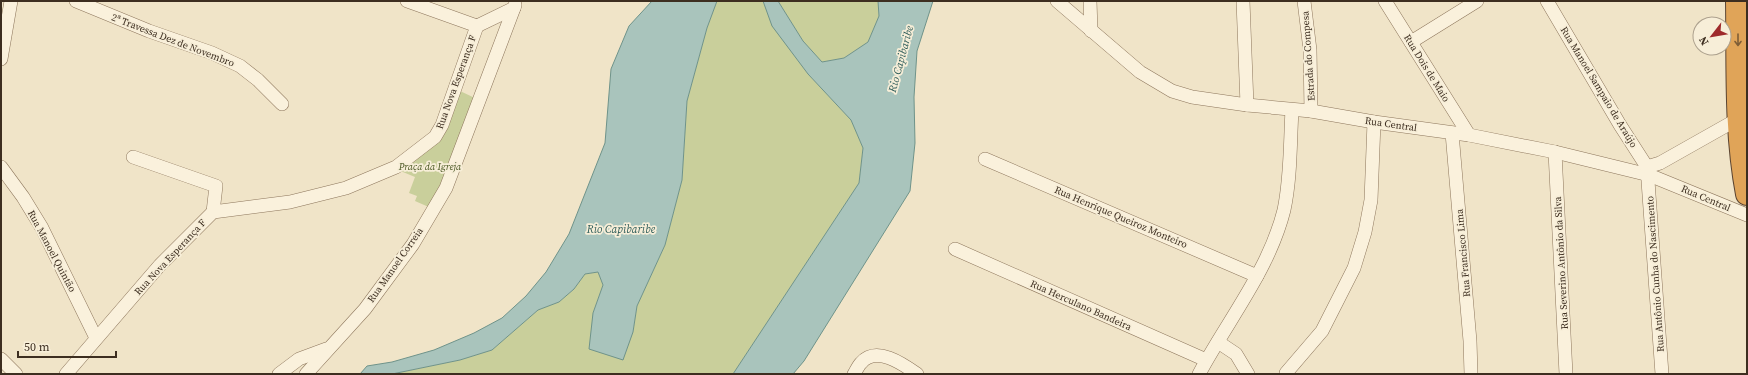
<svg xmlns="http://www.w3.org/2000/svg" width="1748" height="375" font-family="'Source Serif 4',serif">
  <rect width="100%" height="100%" fill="#f0e4c8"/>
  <g fill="#c9cf9b">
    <path d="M 717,1 L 763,1 L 773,26 L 808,74 L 851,120 L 863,148 L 859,183 L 733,374 L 392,374 L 460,360 L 492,350 L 538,310 L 559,302 L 574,289 L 585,274 L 598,272 L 603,285 L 593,313 L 633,332 L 637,306 L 665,245 L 682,180 L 687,101 L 707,28 Z"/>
    <path d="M 778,1 L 878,1 L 879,16 L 868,42 L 844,58 L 822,62 L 803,41 Z"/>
    <path d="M 460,91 L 477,99 L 431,208 L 415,201 L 417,196 L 409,193 L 415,177 L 398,170 L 420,151 Z"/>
  </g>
  <g fill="#a9c4bc" stroke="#6f938a">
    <path d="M 652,1 L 717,1 L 707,28 L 687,101 L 682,180 L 665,245 L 637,306 L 633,332 L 623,360 L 589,349 L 593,313 L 603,285 L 598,272 L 585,274 L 574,289 L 559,302 L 538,310 L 492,350 L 460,360 L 392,374 L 360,374 L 367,366 L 392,362 L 434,350 L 474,333 L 502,318 L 526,296 L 546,272 L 569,234 L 605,143 L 611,69 L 629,26 Z"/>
    <path d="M 763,1 L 778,1 L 803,41 L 822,62 L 844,58 L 868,42 L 879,16 L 878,1 L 933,1 L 917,51 L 914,97 L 915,143 L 910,191 L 804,361 L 793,374 L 733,374 L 859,183 L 863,148 L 851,120 L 808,74 L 772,26 Z"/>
  </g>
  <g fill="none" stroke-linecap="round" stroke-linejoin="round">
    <g stroke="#8d765c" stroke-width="14">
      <g id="street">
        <path d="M 76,1 L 149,31 L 212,53 L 240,66 L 258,80 L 282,104"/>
        <path d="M 407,1 L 477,26"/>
        <path d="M 1057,1 L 1140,72 L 1172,91 L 1192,97 L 1247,105 L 1311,111 L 1374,122 L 1469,135 L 1555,152 L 1649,175 L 1747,215"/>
        <path d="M 1090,1 L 1091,31"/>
        <path d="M 1243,1 L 1247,105"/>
        <path d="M 1304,1 L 1310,50 L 1311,111"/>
        <path d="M 1385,1 L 1469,135"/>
        <path d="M 1547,1 L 1620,125 L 1647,167 L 1662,374"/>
        <path d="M 477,26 L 514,8 L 515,5"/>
        <path d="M 1411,42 L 1477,1"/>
        <path d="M 1,59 L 11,1"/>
        <path d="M 1452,133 L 1470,341 L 1471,374"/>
        <path d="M 1555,152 L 1566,374"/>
        <path d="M 133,157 L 216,186 L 213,212"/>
        <path d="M 985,159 L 1257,276"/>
        <path d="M 1,167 L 23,197 L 42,228 L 96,338"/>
        <path d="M 1647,167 L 1660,163 L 1738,119"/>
        <path d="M 955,249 L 1206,360"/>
        <path d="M 1218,342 L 1236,354 L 1248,374"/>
        <path d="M 1,359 L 16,374"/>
        <path d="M 1286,373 L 1322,331 L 1354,268 L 1365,232 L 1371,200 L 1374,122"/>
        <path d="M 66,374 L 160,265 L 213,212 L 290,202 L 346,188 L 396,167 L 435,137 L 442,125 L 477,26"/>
        <path d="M 279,374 L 299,359 L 326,349"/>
        <path d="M 306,374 L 365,309 L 413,244 L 446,188 L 514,8"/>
        <path d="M 854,374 C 856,371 858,366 861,363 C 876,345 903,364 917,374"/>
        <path d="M 1199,374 C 1228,320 1269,270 1284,210 C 1291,177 1290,143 1292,110"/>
      </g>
    </g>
    <g stroke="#5b4430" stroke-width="24">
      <path id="highway" d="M 1737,1 C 1738,65 1735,131 1747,194"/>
    </g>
    <use href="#street" stroke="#faf1dc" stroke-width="13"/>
    <use href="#highway" stroke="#e0a458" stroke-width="22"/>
  </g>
  <defs><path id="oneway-shaft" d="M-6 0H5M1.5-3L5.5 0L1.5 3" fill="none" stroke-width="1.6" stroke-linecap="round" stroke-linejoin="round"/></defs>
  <use stroke="#7e5d36" href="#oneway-shaft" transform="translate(1738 40) rotate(90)"/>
  <g text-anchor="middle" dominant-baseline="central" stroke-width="3.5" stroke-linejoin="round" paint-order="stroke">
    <g font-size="10" fill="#3d2e20" stroke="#f7eed8">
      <text transform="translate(173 40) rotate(21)">2ª Travessa Dez de Novembro</text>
      <text transform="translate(1308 56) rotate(-94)">Estrada do Compesa</text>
      <text transform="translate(1427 68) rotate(58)">Rua Dois de Maio</text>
      <text transform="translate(456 82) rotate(-70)">Rua Nova Esperança F</text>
      <text transform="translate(1599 87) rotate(59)">Rua Manoel Sampaio de Araújo</text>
      <text transform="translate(1391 124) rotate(8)">Rua Central</text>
      <text transform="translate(1706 198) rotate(23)">Rua Central</text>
      <text transform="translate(1121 217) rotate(23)">Rua Henrique Queiroz Monteiro</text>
      <text transform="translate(52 251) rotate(62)">Rua Manoel Quintão</text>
      <text transform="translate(1463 253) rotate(-95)">Rua Francisco Lima</text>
      <text transform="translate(170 257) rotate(-47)">Rua Nova Esperança F</text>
      <text transform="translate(1561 263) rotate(-93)">Rua Severino Antônio da Silva</text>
      <text transform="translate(395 265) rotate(-55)">Rua Manoel Correia</text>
      <text transform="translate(1655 274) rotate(-94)">Rua Antônio Cunha do Nascimento</text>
      <text transform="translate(1081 305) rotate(24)">Rua Herculano Bandeira</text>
    </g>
    <g font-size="10" font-style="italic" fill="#4d5a26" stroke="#f7eed8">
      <text x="430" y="166">Praça da Igreja</text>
    </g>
    <g font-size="11" font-style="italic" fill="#2f5d5a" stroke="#f7eed8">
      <text transform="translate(901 59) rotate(-75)">Rio Capibaribe</text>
      <text x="621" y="229">Rio Capibaribe</text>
    </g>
  </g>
  <rect width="1748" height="375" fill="none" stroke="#3d2e20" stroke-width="4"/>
  <g transform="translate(1712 36) rotate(239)"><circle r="19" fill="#f7eed8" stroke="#ada18e"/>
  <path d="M0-3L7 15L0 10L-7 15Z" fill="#9e2a2b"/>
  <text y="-6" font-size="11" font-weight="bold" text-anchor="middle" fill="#3d2e20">N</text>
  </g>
  <path d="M18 351v6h98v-6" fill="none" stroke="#3d2e20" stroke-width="2"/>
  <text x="24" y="351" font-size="12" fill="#3d2e20" stroke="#f7eed8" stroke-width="3" paint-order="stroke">50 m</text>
</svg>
